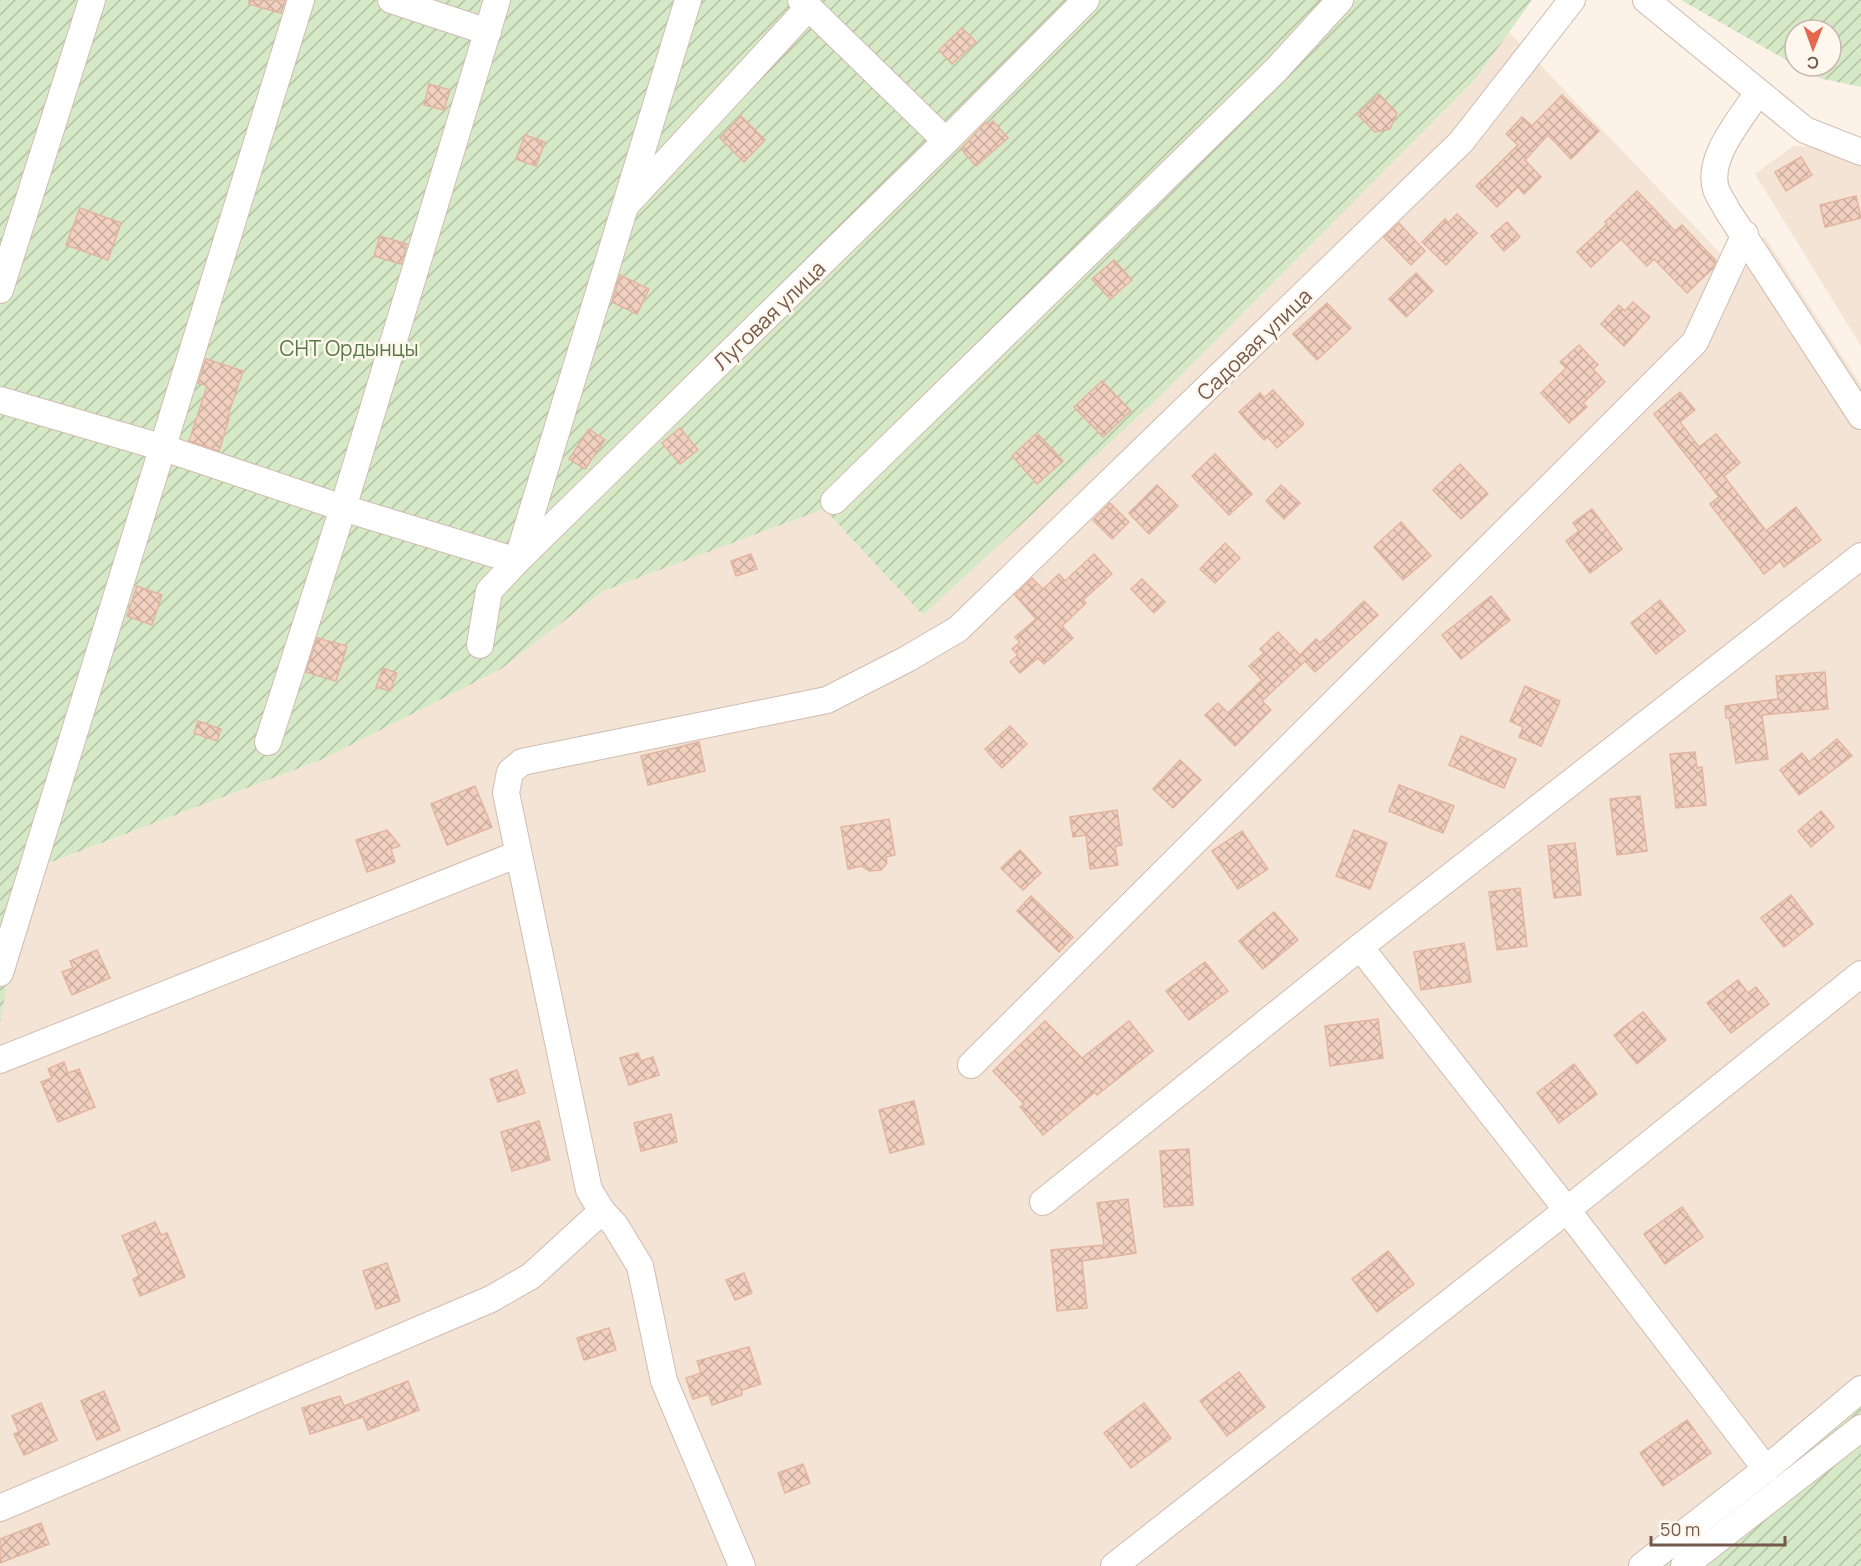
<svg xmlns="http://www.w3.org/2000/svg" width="1861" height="1566" font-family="Manrope,sans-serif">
  <defs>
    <pattern id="garden-furrows" width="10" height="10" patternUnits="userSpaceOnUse" patternTransform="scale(1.5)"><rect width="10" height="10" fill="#d6e9c6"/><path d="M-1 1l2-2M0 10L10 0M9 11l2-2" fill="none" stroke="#b2c0a3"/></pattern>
    <pattern id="building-cross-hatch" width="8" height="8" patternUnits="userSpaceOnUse" patternTransform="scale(1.5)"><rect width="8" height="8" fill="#f1d0bf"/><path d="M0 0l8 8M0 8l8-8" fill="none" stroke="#c8ac9d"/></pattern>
  </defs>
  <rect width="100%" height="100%" fill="#fcf2e7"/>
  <g fill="#f3e4d6">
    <path d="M 1509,32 L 1741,275 L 1764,236 L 1861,385 L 1861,1405 L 1653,1566 L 0,1566 L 0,1023 L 27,872 L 323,759 L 501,669 L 603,591 L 824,509 L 923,614 L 1156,400 L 1474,81 Z"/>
    <path d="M 1793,146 L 1816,147 L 1861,161 L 1861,346 L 1755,174 Z"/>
  </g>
  <g fill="url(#garden-furrows)">
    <path d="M 0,0 L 1532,0 L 1474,81 L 1156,400 L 923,615 L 824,509 L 603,591 L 501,669 L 323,759 L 28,871 L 0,1023 Z"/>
    <path d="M 1681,0 L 1861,0 L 1861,87 L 1819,78 L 1797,66 L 1831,66 L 1831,30 L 1795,30 L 1795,65 Z"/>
    <path d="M 1861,1405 L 1861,1566 L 1653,1566 Z"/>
  </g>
  <g fill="url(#building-cross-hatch)" stroke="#e3b5a0" stroke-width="1.5">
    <path d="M 249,0 L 285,0 L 281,13 L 249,4 Z"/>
    <path d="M 962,28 L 976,42 L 952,64 L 939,50 Z"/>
    <path d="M 429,84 L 450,90 L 444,110 L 424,105 Z"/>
    <path d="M 1379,94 L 1397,113 L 1390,129 L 1375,132 L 1357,114 Z"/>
    <path d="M 1562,95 L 1599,131 L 1571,159 L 1548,135 L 1525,160 L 1541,177 L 1524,194 L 1518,187 L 1497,207 L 1476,186 L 1518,145 L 1506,134 L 1522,117 L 1532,126 Z"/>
    <path d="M 741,116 L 765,140 L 744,162 L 720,138 Z"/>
    <path d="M 993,121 L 1008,138 L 976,166 L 961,149 L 986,122 L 989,125 Z"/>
    <path d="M 525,135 L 545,142 L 536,166 L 516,159 Z"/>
    <path d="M 1801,157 L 1812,175 L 1786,191 L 1775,172 Z"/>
    <path d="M 1637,191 L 1675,231 L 1682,225 L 1716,261 L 1713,268 L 1687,293 L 1654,259 L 1647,266 L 1621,239 L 1591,267 L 1577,252 L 1607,224 L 1605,222 Z"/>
    <path d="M 1856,196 L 1861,218 L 1825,227 L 1820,205 Z"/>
    <path d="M 80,208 L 121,223 L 108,260 L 66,245 Z"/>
    <path d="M 1457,214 L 1477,233 L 1446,265 L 1422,242 L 1445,219 L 1448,223 Z"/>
    <path d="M 1507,222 L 1520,237 L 1504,251 L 1491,236 Z"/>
    <path d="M 1399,223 L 1425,251 L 1411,265 L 1384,237 Z"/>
    <path d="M 380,236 L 407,244 L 401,264 L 374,256 Z"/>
    <path d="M 1114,260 L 1132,280 L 1110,299 L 1092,279 Z"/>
    <path d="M 1416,273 L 1433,291 L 1406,317 L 1389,299 Z"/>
    <path d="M 620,275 L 649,289 L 637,314 L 612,302 Z"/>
    <path d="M 1633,302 L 1650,317 L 1624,346 L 1601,324 L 1619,305 L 1625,311 Z"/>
    <path d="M 1327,303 L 1351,328 L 1317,360 L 1293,334 Z"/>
    <path d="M 1579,345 L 1598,365 L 1593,369 L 1605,382 L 1583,403 L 1587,407 L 1569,423 L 1541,393 L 1566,368 L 1560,362 Z"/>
    <path d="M 206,359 L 243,371 L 227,418 L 229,419 L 219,451 L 189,441 L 207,386 L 198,383 Z"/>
    <path d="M 1102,381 L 1131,411 L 1103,437 L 1074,407 Z"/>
    <path d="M 1273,390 L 1304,424 L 1277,448 L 1268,437 L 1264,440 L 1239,412 L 1260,393 L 1264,398 Z"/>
    <path d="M 1680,392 L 1695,410 L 1680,422 L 1699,447 L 1716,434 L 1740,463 L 1724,476 L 1766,531 L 1796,507 L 1821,540 L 1784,567 L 1780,561 L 1764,574 L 1710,504 L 1719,497 L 1654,414 Z"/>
    <path d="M 680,428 L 698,450 L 680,464 L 662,443 Z"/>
    <path d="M 589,429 L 605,440 L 585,469 L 569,459 Z"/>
    <path d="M 1037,433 L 1063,461 L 1037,484 L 1012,456 Z"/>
    <path d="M 1215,454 L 1252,494 L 1229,515 L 1192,476 Z"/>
    <path d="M 1460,464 L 1488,494 L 1461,519 L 1433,490 Z"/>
    <path d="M 1157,485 L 1178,506 L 1149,534 L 1129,513 Z"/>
    <path d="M 1281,485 L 1300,503 L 1284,519 L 1266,501 Z"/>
    <path d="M 1110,503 L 1129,522 L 1112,539 L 1093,520 Z"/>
    <path d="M 1592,509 L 1622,549 L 1590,573 L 1566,541 L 1579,531 L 1573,523 Z"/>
    <path d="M 1401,522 L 1431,556 L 1403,580 L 1374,547 Z"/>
    <path d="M 1225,543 L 1240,558 L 1215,583 L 1200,569 Z"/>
    <path d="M 751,554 L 757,569 L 736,576 L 731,561 Z"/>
    <path d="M 1094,554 L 1112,574 L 1083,600 L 1086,603 L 1062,626 L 1073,638 L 1044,664 L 1038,658 L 1020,673 L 1010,662 L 1018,655 L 1012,649 L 1020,642 L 1015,637 L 1036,619 L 1015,595 L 1032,578 L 1043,589 L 1059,574 L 1065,581 Z"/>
    <path d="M 1142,579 L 1165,602 L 1154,613 L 1131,589 Z"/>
    <path d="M 137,586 L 162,595 L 152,625 L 127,616 Z"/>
    <path d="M 1491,596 L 1510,620 L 1461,659 L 1442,635 Z"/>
    <path d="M 1660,600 L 1685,631 L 1656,654 L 1631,623 Z"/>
    <path d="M 1364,601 L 1378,615 L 1315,672 L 1305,661 L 1262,701 L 1271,710 L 1235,746 L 1205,715 L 1218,703 L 1228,713 L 1262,680 L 1249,666 L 1264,653 L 1260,649 L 1278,632 L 1300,655 L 1316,639 L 1320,643 Z"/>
    <path d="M 317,638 L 347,646 L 336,681 L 306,672 Z"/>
    <path d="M 383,668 L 397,673 L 390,691 L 376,687 Z"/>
    <path d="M 1825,672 L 1828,709 L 1762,715 L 1768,759 L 1736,763 L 1729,718 L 1726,718 L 1725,706 L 1778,699 L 1776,676 Z"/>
    <path d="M 1525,686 L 1560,701 L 1541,746 L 1519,737 L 1523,727 L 1510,721 Z"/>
    <path d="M 198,721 L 221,729 L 217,741 L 194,733 Z"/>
    <path d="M 1010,726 L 1027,744 L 1002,768 L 985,749 Z"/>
    <path d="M 1461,736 L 1516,759 L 1504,788 L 1449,765 Z"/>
    <path d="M 1837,739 L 1852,756 L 1799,795 L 1780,770 L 1802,753 L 1809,762 Z"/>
    <path d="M 699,742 L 705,771 L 648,785 L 641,756 Z"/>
    <path d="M 1695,752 L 1697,768 L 1702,767 L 1706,805 L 1676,808 L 1670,754 Z"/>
    <path d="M 1180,760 L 1201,780 L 1173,808 L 1153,789 Z"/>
    <path d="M 1399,785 L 1454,806 L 1443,833 L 1389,811 Z"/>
    <path d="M 475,786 L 492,827 L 447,845 L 431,804 Z"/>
    <path d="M 1640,796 L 1647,851 L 1617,855 L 1610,799 Z"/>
    <path d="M 1117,810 L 1122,845 L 1115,846 L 1118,865 L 1090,869 L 1086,835 L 1073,837 L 1070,817 Z"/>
    <path d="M 1821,811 L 1834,827 L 1811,847 L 1798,831 Z"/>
    <path d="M 889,819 L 895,855 L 886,857 L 887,863 L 881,870 L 869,871 L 862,866 L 848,869 L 841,827 Z"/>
    <path d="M 387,830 L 400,846 L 391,849 L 395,862 L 367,872 L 356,840 Z"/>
    <path d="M 1354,830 L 1387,843 L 1370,889 L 1336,876 Z"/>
    <path d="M 1242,831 L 1268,869 L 1238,889 L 1212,851 Z"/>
    <path d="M 1575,843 L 1581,895 L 1554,898 L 1548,846 Z"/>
    <path d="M 1020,850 L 1041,873 L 1023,890 L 1001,868 Z"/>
    <path d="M 1520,888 L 1527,946 L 1497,950 L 1489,892 Z"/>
    <path d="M 1791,895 L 1813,924 L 1784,947 L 1761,918 Z"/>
    <path d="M 1031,896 L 1073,937 L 1059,952 L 1017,911 Z"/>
    <path d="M 1274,912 L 1298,940 L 1263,969 L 1239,941 Z"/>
    <path d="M 1464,943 L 1471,982 L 1421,990 L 1414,952 Z"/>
    <path d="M 97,950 L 110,978 L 72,995 L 62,972 L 73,968 L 70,961 Z"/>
    <path d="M 1205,962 L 1228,991 L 1189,1020 L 1166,991 Z"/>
    <path d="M 1738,980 L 1748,993 L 1756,987 L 1769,1004 L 1731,1033 L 1707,1003 Z"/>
    <path d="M 1643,1012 L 1666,1040 L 1637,1064 L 1614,1035 Z"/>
    <path d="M 1378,1019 L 1383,1058 L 1330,1066 L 1325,1026 Z"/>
    <path d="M 1045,1021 L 1082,1058 L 1129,1021 L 1153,1051 L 1097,1095 L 1095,1092 L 1043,1135 L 1020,1107 L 1024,1104 L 993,1071 Z"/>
    <path d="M 638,1053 L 641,1061 L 653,1057 L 659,1075 L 629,1085 L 620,1058 Z"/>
    <path d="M 64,1062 L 68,1073 L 79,1069 L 95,1107 L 58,1122 L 41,1082 L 52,1078 L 48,1069 Z"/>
    <path d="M 1574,1064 L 1597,1094 L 1559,1123 L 1537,1093 Z"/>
    <path d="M 517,1070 L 525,1093 L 498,1102 L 490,1079 Z"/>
    <path d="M 914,1101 L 924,1144 L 890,1153 L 879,1110 Z"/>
    <path d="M 671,1114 L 677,1142 L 641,1151 L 634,1123 Z"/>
    <path d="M 539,1121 L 550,1160 L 512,1171 L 501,1132 Z"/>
    <path d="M 1189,1149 L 1193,1205 L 1164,1207 L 1160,1151 Z"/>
    <path d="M 1128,1199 L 1136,1253 L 1082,1261 L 1087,1308 L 1057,1311 L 1051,1250 L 1104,1245 L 1097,1203 Z"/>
    <path d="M 1682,1207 L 1703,1237 L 1665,1264 L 1644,1234 Z"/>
    <path d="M 155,1222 L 161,1235 L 167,1233 L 185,1277 L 140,1296 L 133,1279 L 139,1276 L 122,1236 Z"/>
    <path d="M 1388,1251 L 1414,1284 L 1377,1312 L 1352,1279 Z"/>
    <path d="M 387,1263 L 400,1301 L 376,1309 L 363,1271 Z"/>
    <path d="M 744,1273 L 752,1293 L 735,1300 L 726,1280 Z"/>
    <path d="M 609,1328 L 616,1350 L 584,1360 L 577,1338 Z"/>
    <path d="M 749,1347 L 761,1384 L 742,1390 L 742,1395 L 712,1405 L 709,1394 L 693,1399 L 686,1378 L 701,1373 L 697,1361 Z"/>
    <path d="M 1239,1372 L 1265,1407 L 1227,1436 L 1200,1401 Z"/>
    <path d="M 408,1381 L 419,1410 L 368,1430 L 363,1417 L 310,1434 L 302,1408 L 340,1396 L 344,1406 Z"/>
    <path d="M 104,1391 L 120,1430 L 97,1440 L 81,1401 Z"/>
    <path d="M 41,1403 L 57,1440 L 24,1455 L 14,1434 L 19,1432 L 12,1416 Z"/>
    <path d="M 1144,1403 L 1171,1438 L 1131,1468 L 1104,1433 Z"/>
    <path d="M 1687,1420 L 1711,1453 L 1663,1486 L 1640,1453 Z"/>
    <path d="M 803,1464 L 810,1483 L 785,1493 L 778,1473 Z"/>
    <path d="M 41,1523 L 49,1544 L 0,1563 L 0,1539 Z"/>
  </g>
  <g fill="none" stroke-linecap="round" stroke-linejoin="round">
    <g stroke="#d0bcb0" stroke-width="28">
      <g id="minor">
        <path d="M 391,0 L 488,32"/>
        <path d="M 801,0 L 946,141"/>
        <path d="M 1646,0 L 1805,130 L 1861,152"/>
        <path d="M 1758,92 C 1742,118 1706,157 1716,189 C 1718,196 1724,203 1727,210 L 1861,416"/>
        <path d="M 628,203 L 809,7"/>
        <path d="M 0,290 L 92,0"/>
        <path d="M 0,400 L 164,448 L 343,508 L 517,561 L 688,0"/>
        <path d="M 834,501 L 1275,71 L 1340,0"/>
        <path d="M 480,645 L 489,591 L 517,561 L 946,141 L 1086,0"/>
        <path d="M 268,742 L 343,508 L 497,0"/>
        <path d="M 1360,947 L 1567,1210 L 1766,1469"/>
        <path d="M 0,973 L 301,0"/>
        <path d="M 0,1060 L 518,854"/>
        <path d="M 971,1065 L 1695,342 L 1745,234"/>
        <path d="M 1043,1202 L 1360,947 L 1861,556"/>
        <path d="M 0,1508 L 491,1299 L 531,1276 L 602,1211"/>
        <path d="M 742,1566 L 664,1381 L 640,1266 L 615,1225 L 602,1211 L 589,1190 L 506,793 L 510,772 L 522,762 L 827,700 L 907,659 L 958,629 L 1461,142 L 1572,0"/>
        <path d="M 1114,1566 L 1567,1210 L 1861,974"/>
        <path d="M 1642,1566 L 1766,1469 L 1861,1389"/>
        <path d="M 1684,1566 L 1861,1428"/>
      </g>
    </g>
    <use href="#minor" stroke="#fff" stroke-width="26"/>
  </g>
  <g text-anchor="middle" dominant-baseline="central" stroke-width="5" stroke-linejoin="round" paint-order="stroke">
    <g font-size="21" fill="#75584c" stroke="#fef7ed">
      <text transform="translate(769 315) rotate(-44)">Луговая улица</text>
      <text transform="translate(1254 344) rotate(-44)">Садовая улица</text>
    </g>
    <g font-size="21" fill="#577a44" stroke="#fef7ed">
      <text x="349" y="348">СНТ Ордынцы</text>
    </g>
  </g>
  <g transform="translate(1813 48) rotate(181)"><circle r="28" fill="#fef7ed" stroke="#c7b7ad" stroke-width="1.5"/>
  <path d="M0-4.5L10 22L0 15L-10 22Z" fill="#e26850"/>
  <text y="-9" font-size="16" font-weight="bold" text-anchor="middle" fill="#75584c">С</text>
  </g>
  <path d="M1651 1536v9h134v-9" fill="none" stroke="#75584c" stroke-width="3"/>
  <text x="1660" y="1536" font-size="18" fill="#75584c" stroke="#fef7ed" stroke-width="4.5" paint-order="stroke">50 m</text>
</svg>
